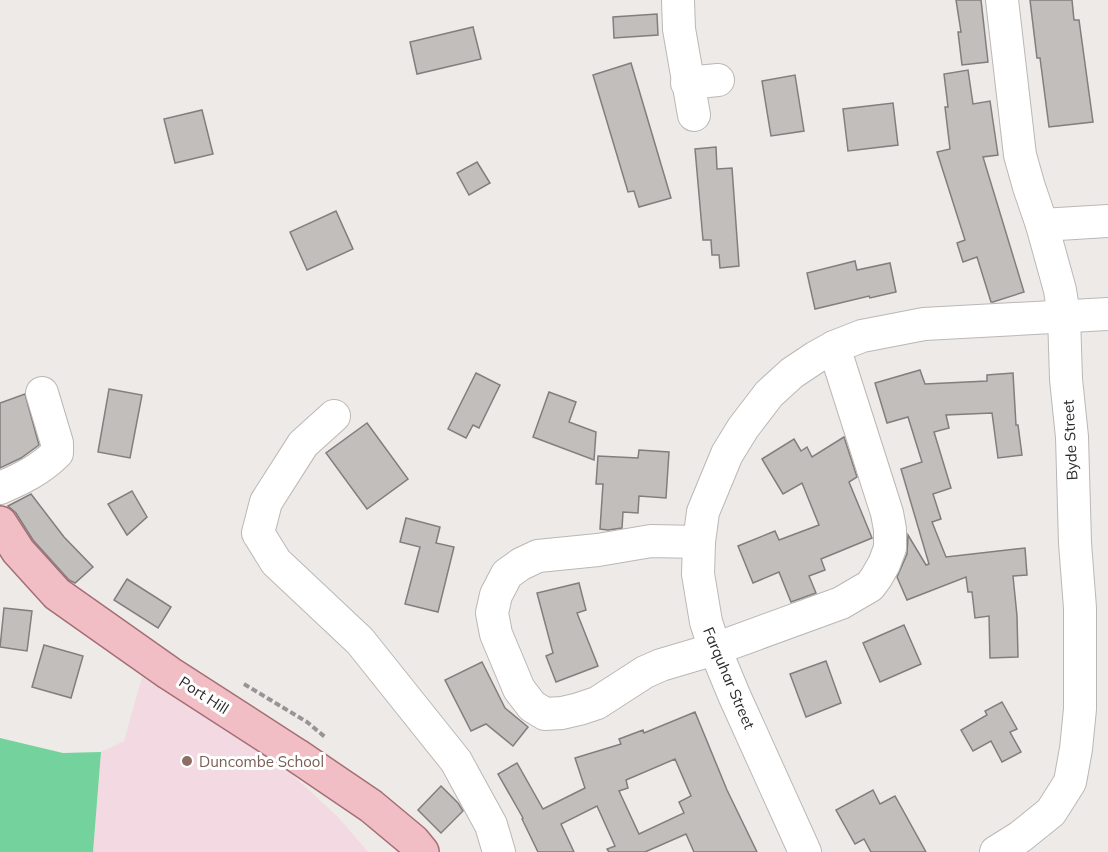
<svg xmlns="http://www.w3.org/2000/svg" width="1108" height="852" font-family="Mulish,sans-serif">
  <rect width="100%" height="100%" fill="#eeeae8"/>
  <path fill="#f2d9e2" d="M 142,677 L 236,734 L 287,770 L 338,817 L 368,852 L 93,852 L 101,752 L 124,741 Z"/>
  <path fill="#74d39d" d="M 0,738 L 63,753 L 101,752 L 93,852 L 0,852 Z"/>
  <g fill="#c1bebc" stroke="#827e7d" stroke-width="1.5" fill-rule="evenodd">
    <path d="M 956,0 L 981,0 L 988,62 L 962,65 L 958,32 L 961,32 Z"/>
    <path d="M 1030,0 L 1072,0 L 1074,20 L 1079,20 L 1093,122 L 1049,127 L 1040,58 L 1037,58 Z"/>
    <path d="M 657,14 L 658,35 L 614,38 L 613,17 Z"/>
    <path d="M 473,27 L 481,59 L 417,74 L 410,42 Z"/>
    <path d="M 631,63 L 671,198 L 639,207 L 634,191 L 628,192 L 593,75 Z"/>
    <path d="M 968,70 L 973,104 L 990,101 L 998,155 L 983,157 L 1024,292 L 993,302 L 991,302 L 977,257 L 963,262 L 957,243 L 965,240 L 937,152 L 950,149 L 945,107 L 948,107 L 944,74 Z"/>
    <path d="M 795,75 L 804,131 L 771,136 L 762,81 Z"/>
    <path d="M 893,103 L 898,145 L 848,151 L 843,109 Z"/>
    <path d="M 202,110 L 213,154 L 175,163 L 164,119 Z"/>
    <path d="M 716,147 L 717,169 L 732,168 L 739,266 L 720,268 L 719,255 L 712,255 L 711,240 L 703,240 L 695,149 Z"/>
    <path d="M 477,162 L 490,183 L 469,195 L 457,173 Z"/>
    <path d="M 336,211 L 353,249 L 307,270 L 290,232 Z"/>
    <path d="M 855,261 L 857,270 L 890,263 L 896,292 L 870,298 L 869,296 L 815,309 L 807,273 Z"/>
    <path d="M 920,370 L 925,384 L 987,381 L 987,375 L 1013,373 L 1016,425 L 1018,425 L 1022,455 L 998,458 L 992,413 L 946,415 L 949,428 L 934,432 L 951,488 L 933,494 L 941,519 L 932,522 L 946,557 L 1025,548 L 1027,575 L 1013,576 L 1017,616 L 1018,657 L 990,658 L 989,616 L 975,618 L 972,592 L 968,592 L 966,577 L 907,600 L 897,577 L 907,554 L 908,535 L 926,565 L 929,564 L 901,469 L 922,462 L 908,417 L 887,423 L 875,383 Z"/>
    <path d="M 476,373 L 500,385 L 479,428 L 473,425 L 466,438 L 448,429 Z"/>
    <path d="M 109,389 L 142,395 L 130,458 L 98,452 Z"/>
    <path d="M 549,392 L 576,402 L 569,422 L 596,432 L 594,460 L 533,437 Z"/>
    <path d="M 25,394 L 39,445 L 21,458 L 0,468 L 0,403 Z"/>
    <path d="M 367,423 L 408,479 L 367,509 L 326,453 Z"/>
    <path d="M 844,437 L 857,477 L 849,482 L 872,538 L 821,559 L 825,570 L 809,576 L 816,593 L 791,602 L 779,572 L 753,583 L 738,546 L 775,531 L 779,540 L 819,525 L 802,483 L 783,494 L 762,459 L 794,439 L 801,451 L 807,447 L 812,457 Z"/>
    <path d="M 639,450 L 669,452 L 666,498 L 639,496 L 638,513 L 623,512 L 622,528 L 608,530 L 600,529 L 603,484 L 596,484 L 598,456 L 638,458 Z"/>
    <path d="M 132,491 L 147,517 L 127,535 L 108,504 Z"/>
    <path d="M 31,494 L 64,537 L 93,567 L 75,583 L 69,580 L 33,540 L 16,513 L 8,506 Z"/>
    <path d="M 406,518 L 440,527 L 436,543 L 454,547 L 438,612 L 405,604 L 420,547 L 400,542 Z"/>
    <path d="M 127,579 L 171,607 L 158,628 L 114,600 Z"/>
    <path d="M 579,583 L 586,610 L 577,613 L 598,666 L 556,682 L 546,656 L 553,653 L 537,593 Z"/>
    <path d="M 4,608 L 32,611 L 27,651 L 0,647 Z"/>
    <path d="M 904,625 L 921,664 L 880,682 L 863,643 Z"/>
    <path d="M 44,645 L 83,656 L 71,698 L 32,687 Z"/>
    <path d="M 826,661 L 841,703 L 806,717 L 790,674 Z"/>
    <path d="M 482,662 L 505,708 L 528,727 L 513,746 L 486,724 L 471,731 L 445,680 Z"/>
    <path d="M 1002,702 L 1017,729 L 1010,732 L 1021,752 L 1002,762 L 991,741 L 973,751 L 961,730 L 987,715 L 985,711 Z"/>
    <path d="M 695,712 L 727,790 L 757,852 L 694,852 L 686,834 L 645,852 L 609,852 L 607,849 L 615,846 L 597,806 L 561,824 L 574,852 L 538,852 L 522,819 L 523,818 L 498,774 L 517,763 L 543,809 L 585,788 L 575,758 L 621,744 L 619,739 L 643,730 L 644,733 ZM 675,759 L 691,796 L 679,802 L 684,813 L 639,834 L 619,791 L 628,788 L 626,780 Z"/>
    <path d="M 441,786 L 458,803 L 463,811 L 441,833 L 418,810 Z"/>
    <path d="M 873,790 L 880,804 L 895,796 L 926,852 L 871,852 L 864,839 L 855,844 L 836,810 Z"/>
  </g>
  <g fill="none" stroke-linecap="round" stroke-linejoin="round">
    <g stroke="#bbb7b5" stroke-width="34">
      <g id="minor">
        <path d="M 678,0 L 679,29 L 694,115"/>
        <path d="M 687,83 L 718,80"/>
        <path d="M 1042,225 L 1108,221"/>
        <path d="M 334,416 L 303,444 L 266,502 L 258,533 L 276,562 L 360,641 L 456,761 L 491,825 L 499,852"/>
        <path d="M 0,488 C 21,479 40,470 57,453 L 57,443 L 42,393"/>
        <path d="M 699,542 L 651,541 L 598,550 L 538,556 L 521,564 L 507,574 L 496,595 L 492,613 L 496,634 L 519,689 L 532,706 L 545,714 L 562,713 L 579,709 L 597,703 L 645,672 L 661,665 L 715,649 L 841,603 L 870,586 L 876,578 L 884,564 L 890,548 L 890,529 L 887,513 L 834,347"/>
        <path d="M 805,852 L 734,695 L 715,649 L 706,622 L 698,574 L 699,542 L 703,512 L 727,454 L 743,428 L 769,394 L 792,373 L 816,357 L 834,347 L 862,336 L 924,324 L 1108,314"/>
        <path d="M 996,852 L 1020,837 L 1051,812 L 1070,782 L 1076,749 L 1080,709 L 1080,608 L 1075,543 L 1072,437 L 1066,379 L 1064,316 L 1060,290 L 1042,225 L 1029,187 L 1020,155 L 1002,0"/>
      </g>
    </g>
    <g stroke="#a56e74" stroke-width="36">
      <path id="major" d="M 0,523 L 18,551 L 57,594 L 169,673 L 296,755 L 371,806 L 413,841 L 422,852"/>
    </g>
    <path stroke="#979493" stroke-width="4" stroke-dasharray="6 3" stroke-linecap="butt" d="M 244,684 L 307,722 L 325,737"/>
    <use href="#minor" stroke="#fff" stroke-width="32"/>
    <use href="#major" stroke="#f0bec4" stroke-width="33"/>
  </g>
  <circle fill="#8d6e63" stroke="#fff" stroke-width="2" cx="187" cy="761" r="6"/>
  <g text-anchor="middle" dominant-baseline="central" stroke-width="6" stroke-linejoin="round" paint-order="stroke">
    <g font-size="15" fill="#2b2929" stroke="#fff">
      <text transform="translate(1070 440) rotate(-93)">Byde Street</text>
      <text transform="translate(729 678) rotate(67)">Farquhar Street</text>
      <text transform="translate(204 695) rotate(33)">Port Hill</text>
    </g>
    <g font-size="15" fill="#785e54" stroke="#fff" text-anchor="start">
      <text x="199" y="761">Duncombe School</text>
    </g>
  </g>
</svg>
